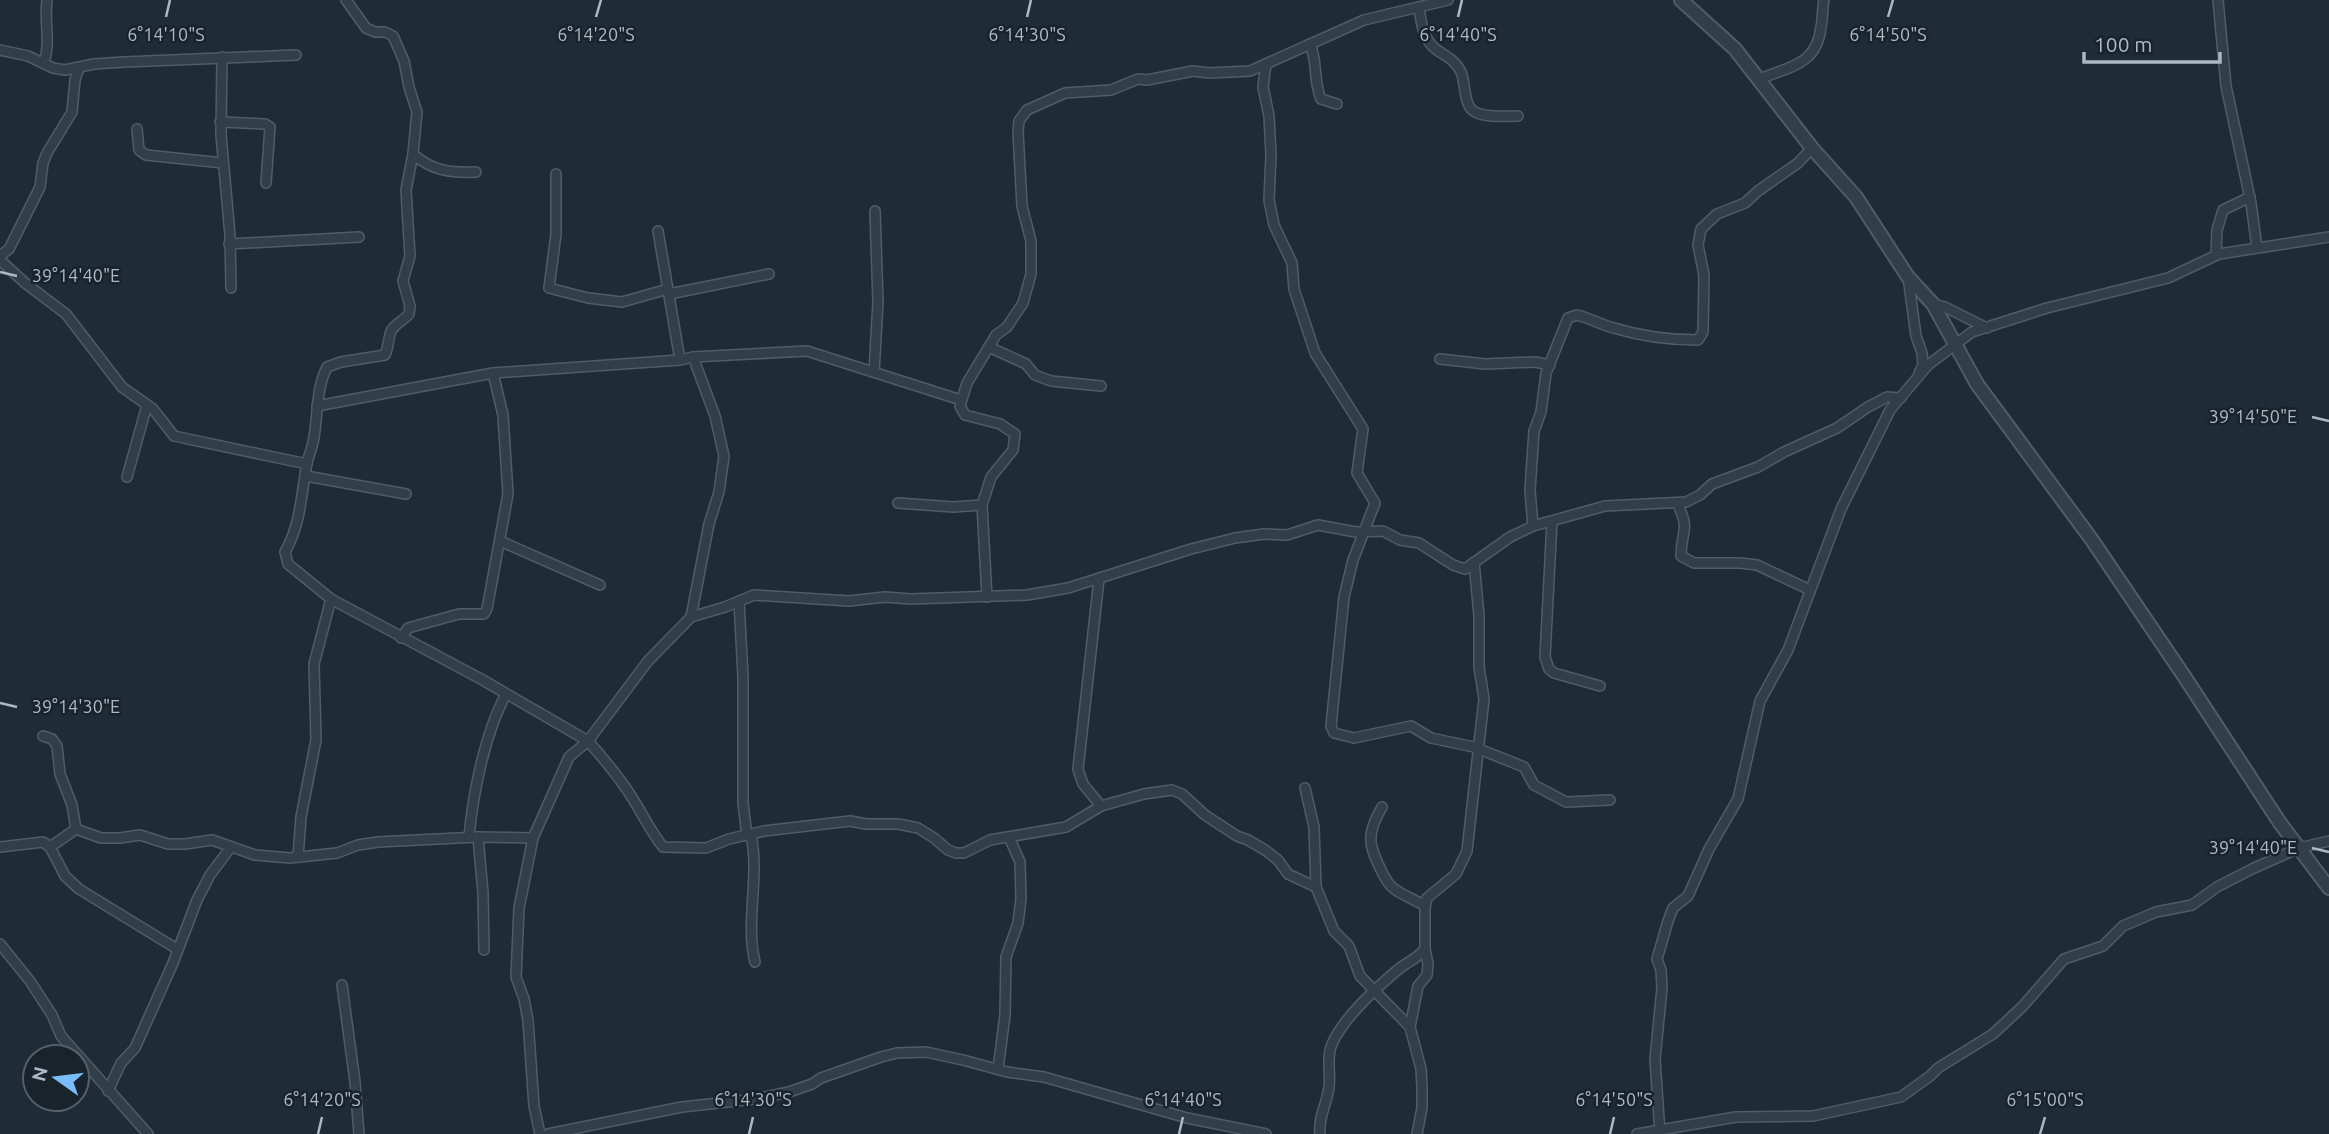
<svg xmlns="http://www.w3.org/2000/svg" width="2329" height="1134" font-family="Ubuntu,sans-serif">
  <rect width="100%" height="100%" fill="#1f2c37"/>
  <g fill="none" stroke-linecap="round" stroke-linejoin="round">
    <g stroke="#505c66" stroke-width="12">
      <g id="minor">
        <path d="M 2218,0 L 2226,86 L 2251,203 L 2257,248"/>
        <path d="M 1419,7 C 1421,23 1423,40 1437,50 C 1447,57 1456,61 1461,72 C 1466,83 1463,106 1475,112 C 1486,118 1505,116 1518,116"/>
        <path d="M 1310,44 C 1318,62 1313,81 1321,99 L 1337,104"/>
        <path d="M 0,50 L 28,56 L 53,68 L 65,70 L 94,64 L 124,62 L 296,55"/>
        <path d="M 222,57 L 221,135 L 230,235 L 231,288"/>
        <path d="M 44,63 C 51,42 44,22 47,0"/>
        <path d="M 1266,64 L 1263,87 L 1269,116 L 1271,155 L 1269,200 L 1274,225 L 1292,263 L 1294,289 L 1315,353 L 1363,429 L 1357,473 L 1375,503 L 1353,560 L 1344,597 L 1331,726 L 1334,733 L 1354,738 L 1411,726 L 1431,738 L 1474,747 L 1524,767 L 1534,785 L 1566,802 L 1610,800"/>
        <path d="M 1759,79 C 1789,67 1817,65 1821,27 C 1823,18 1822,9 1824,0"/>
        <path d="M 220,122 L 265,124 L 270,127 L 266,183"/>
        <path d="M 137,129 L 139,150 L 146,155 L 223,163"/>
        <path d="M 413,154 C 432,171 451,173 476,172"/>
        <path d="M 556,174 L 556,234 L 549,288 L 588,298 L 622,302 L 668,289"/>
        <path d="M 658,231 L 680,360"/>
        <path d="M 229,244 L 359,237"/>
        <path d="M 2216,255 L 2217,230 L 2223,210 L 2250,197"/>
        <path d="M 0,256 L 9,249 L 40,187 L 43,163 L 47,153 L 72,112 L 75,80 L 79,68"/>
        <path d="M 0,260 L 25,283 L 66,314 L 122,387 L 153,409 L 174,436 L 307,464"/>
        <path d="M 1908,277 L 1916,336 L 1922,353 L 1923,365 L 1919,373"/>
        <path d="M 669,294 L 769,274"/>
        <path d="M 1933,304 L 1945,307 L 1987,328"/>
        <path d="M 989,347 L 1026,364 L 1035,375 L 1051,381 L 1101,386"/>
        <path d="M 1440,359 L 1485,364 L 1535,362 L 1550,365"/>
        <path d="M 874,372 L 878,302 L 875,211"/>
        <path d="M 317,406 L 493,373 L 680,360 L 693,357 L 807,351 L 961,400"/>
        <path d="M 306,476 L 406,494"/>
        <path d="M 127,477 L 147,405"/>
        <path d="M 898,503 L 953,507 L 982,505"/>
        <path d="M 1677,503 C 1691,531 1681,530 1681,556 L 1694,563 L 1740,563 L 1757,565 L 1810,590"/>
        <path d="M 1552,521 L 1545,657 L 1549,669 L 1554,673 L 1600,686"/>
        <path d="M 1533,526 L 1530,490 L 1534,431 L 1541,412 L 1546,373 L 1568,318 L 1577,315 C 1590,318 1601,325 1614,328 C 1640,336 1671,340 1698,340 L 1703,332 L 1704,275 L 1698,245 L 1701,229 L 1717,214 L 1745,203 L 1758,191 L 1798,163 L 1812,148"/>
        <path d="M 500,541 L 600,585"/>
        <path d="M 1099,579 L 1078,769 L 1083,784 L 1101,806"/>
        <path d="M 987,597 L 982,505 L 991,477 L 1013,450 L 1015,434 L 1000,424 L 965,415 L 960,406 L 967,383 L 996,335 L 1007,327 L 1023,303 L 1031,274 L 1031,241 L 1022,206 L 1018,132 L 1019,121 L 1027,110 L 1065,93 L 1111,90 L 1138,79 L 1147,80 L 1193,71 L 1209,73 L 1250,71 L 1364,20 L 1448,0"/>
        <path d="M 331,599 L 481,679 L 588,741 L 648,661 L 691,617 L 725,607 L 754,595 L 849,601 L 885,597 L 911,599 L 1027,595 L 1068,588 L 1191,549 L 1235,538 L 1264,534 L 1287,535 L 1318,525 L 1356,532 L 1383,531 L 1400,540 L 1419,543 L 1453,565 L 1465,569 L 1510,537 L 1533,526 L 1605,506 L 1686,502 L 1700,495 L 1712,484 L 1758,467 L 1784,452 L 1837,428 L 1868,407 L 1887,397 L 1901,398"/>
        <path d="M 739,601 L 743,677 L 743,803 L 747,836"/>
        <path d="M 691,617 L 709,524 L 719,492 L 724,456 L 715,416 L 693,357"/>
        <path d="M 401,638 L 408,628 L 459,614 L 484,614 L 487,609 L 508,494 L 503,415 L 493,373"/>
        <path d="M 43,736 L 52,739 L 57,746 L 60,774 L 72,805 L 76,829 L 101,838 L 120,838 L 140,835 L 168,844 L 185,844 L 212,840 L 255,855 L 290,858 L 337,853 L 358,845 L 378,842 L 478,837 L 533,838"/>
        <path d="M 1305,788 L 1314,827 L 1316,887 L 1334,931 L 1349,946 L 1360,976 L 1410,1027 L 1421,1069 L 1422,1087 L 1422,1108 L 1417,1134"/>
        <path d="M 1382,807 C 1365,836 1369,846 1383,874 C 1386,879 1387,883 1392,887 C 1399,894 1416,900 1425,906"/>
        <path d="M 76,829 L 50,847 L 65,876 L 79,889 L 177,949"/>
        <path d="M 751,835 C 760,876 745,921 755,962"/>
        <path d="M 469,837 C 473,793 485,733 506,694"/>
        <path d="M 478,837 L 483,893 L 484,950"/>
        <path d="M 0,847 L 43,842 L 50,847"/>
        <path d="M 298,857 L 301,817 L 316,740 L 314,664 L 331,599 L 288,564 L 285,552 C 301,524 301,495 307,463 C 309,454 313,446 314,437 C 318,414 316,389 327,367 L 341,362 L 385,355 C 389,346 388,339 391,331 C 395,324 404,320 409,314 L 410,306 L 403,281 L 410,256 L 406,190 L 413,154 L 417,112 L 409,87 L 404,61 L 393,36 L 385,32 L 375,32 L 366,28 L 346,0"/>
        <path d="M 0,944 L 30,981 L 52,1015 L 61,1036 L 148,1134"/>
        <path d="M 342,985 L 355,1082 L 359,1134"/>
        <path d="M 1410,1027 L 1418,986 L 1427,975 L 1428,964 L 1425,949 L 1425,908 L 1427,898 L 1456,874 L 1467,851 L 1484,699 L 1479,667 L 1479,616 L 1474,562"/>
        <path d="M 998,1069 L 1005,1015 L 1006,957 L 1018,923 L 1021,899 L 1020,862 L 1009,837"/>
        <path d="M 108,1091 L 121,1063 L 135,1048 L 173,963 L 197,900 L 210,875 L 231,847"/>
        <path d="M 540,1134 L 534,1106 L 528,1020 L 524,999 L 516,977 L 519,908 L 533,838 L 569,757 L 588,741 C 604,759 620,778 633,799 C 643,815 651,832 663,847 L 706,848 L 729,839 L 764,831 L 850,821 L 866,824 L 898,824 L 918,828 L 934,838 L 948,850 L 956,853 L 964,853 L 990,840 L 1066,827 L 1101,806 L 1144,794 L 1172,790 L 1182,794 L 1205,815 L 1237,836 L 1248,840 L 1265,850 L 1278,860 L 1288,874 L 1316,887"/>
        <path d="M 548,1134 L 682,1107 L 755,1099 L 789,1092 L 812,1084 L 821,1078 L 881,1057 L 897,1053 L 926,1052 L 963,1060 L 1007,1072 L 1044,1077 L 1187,1118 L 1266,1134"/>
        <path d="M 1320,1134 C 1318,1117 1327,1104 1329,1087 C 1331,1073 1326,1057 1332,1044 C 1343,1018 1378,986 1400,968 C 1409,961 1418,958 1425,949"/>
        <path d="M 1637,1134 L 1736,1117 L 1813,1116 L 1901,1097 L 1930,1076 L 1938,1068 L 1993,1034 L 2022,1007 L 2064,959 L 2103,946 L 2123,926 L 2156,912 L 2192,905 L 2217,887 L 2252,869 L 2299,848 L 2329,841"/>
        <path d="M 1660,1134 L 1655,1059 L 1662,988 L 1661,970 L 1657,959 L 1668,921 L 1673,908 L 1688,896 L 1709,849 L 1738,799 L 1760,701 L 1788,650 L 1841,509 L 1890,410 L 1928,365 L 1972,332 L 2047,308 L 2168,278 L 2219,254 L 2329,237"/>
      </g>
    </g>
    <g stroke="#505c66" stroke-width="16">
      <path id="tertiary" d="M 1681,0 L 1735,49 L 1812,148 L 1856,197 L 1908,277 L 1933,304 L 1977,384 L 2092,540 L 2184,676 L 2280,823 L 2329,888"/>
    </g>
    <use href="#minor" stroke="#323e48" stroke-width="9"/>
    <use href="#tertiary" stroke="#323e48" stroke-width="12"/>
  </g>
  <path fill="none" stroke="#acb9c5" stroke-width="2.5" d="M 166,17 L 170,0M 596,17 L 601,0M 1027,17 L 1031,0M 1458,17 L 1462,0M 1888,17 L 1893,0M 0,272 L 17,276M 2312,417 L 2329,421M 0,703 L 17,707M 2312,848 L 2329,852M 318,1134 L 322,1117M 749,1134 L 753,1117M 1179,1134 L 1183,1117M 1610,1134 L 1614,1117M 2040,1134 L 2045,1117"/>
  <g font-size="18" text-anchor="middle" fill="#acb9c5" stroke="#18232c" stroke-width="5" stroke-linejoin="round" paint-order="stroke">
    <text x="166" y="41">6°14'10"S</text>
    <text x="596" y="41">6°14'20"S</text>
    <text x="1027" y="41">6°14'30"S</text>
    <text x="1458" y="41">6°14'40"S</text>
    <text x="1888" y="41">6°14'50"S</text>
    <text x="76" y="282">39°14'40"E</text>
    <text x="2253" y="423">39°14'50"E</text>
    <text x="76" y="713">39°14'30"E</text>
    <text x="2253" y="854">39°14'40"E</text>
    <text x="322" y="1106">6°14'20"S</text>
    <text x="753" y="1106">6°14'30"S</text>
    <text x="1183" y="1106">6°14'40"S</text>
    <text x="1614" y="1106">6°14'50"S</text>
    <text x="2045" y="1106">6°15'00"S</text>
  </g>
  <g transform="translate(56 1078) rotate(284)"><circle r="33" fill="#18232c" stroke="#535f69" stroke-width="2"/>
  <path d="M0-5L12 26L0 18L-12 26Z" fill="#7bbdfb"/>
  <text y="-10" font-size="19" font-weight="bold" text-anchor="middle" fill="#acb9c5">N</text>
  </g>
  <path d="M2084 52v10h136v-10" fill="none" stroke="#acb9c5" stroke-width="3.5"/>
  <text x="2094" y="52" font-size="21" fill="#acb9c5" stroke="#18232c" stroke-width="5" paint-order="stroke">100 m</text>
</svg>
